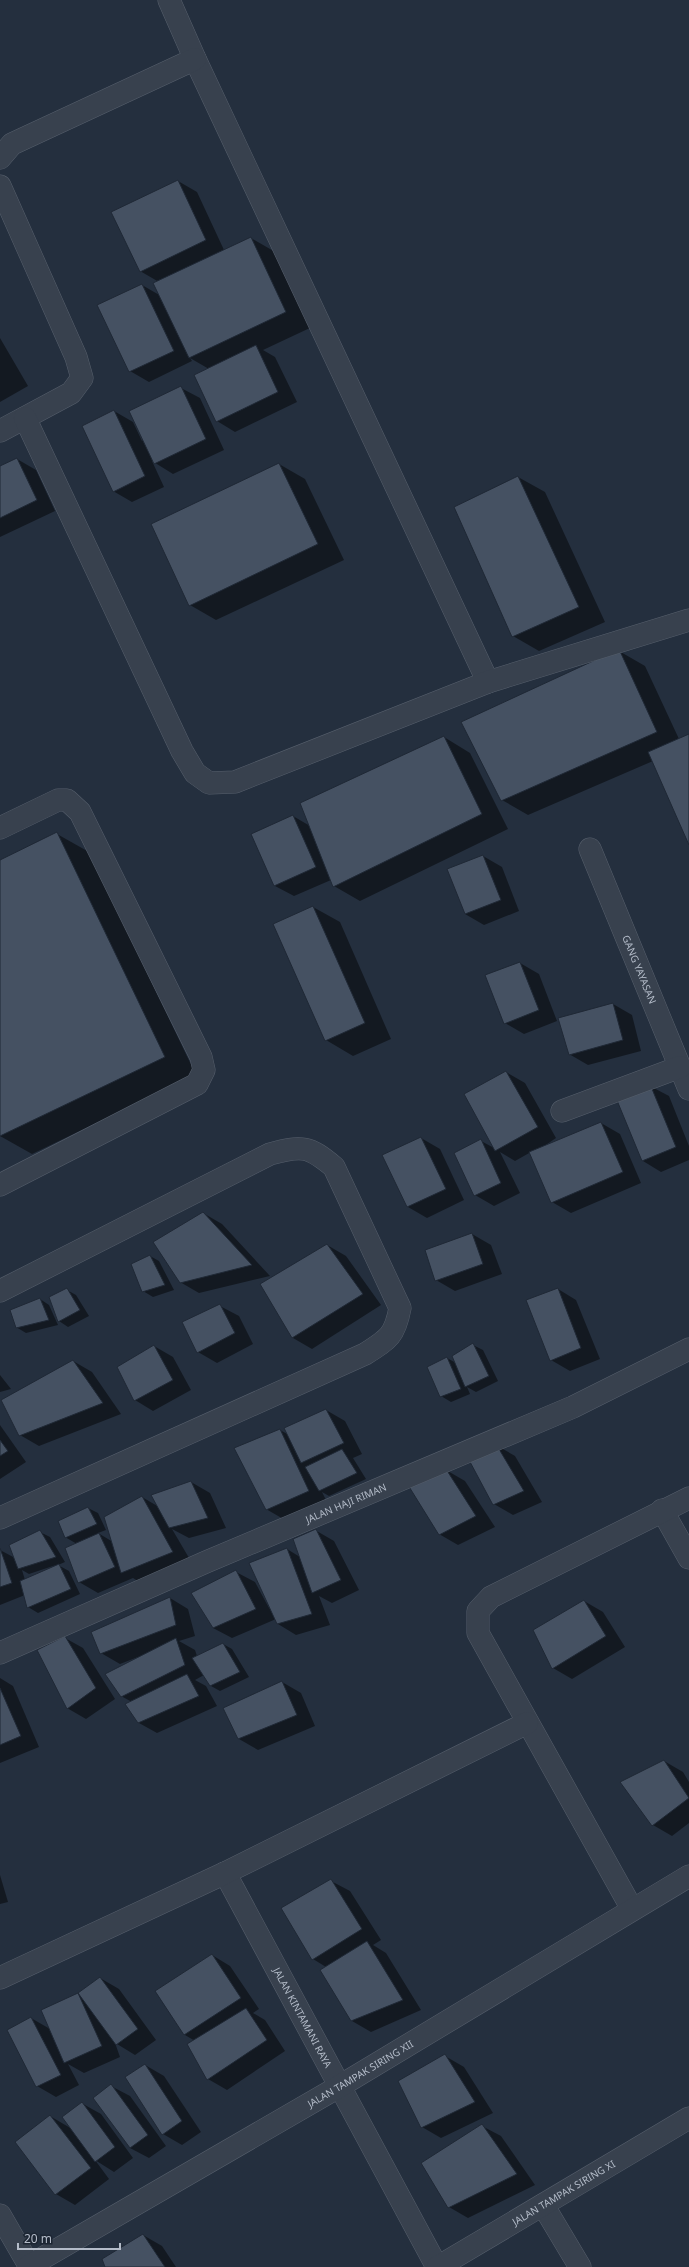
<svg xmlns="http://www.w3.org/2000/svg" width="689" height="2267" font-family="'Noto Sans',sans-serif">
  <rect width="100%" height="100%" fill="#242f3e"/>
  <g fill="#0007" fill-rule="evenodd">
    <path d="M 178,181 L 197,192 L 224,250 L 251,238 L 277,253 L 312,327 L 263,350 L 275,357 L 297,402 L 235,432 L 217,421 L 209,369 L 190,358 L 192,361 L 149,382 L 130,371 L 142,285 L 161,296 L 159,282 L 140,271 Z"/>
    <path d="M 0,338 L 28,386 L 0,402 Z"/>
    <path d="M 181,388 L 200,398 L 224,450 L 173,474 L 152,461 L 164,487 L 132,502 L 113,491 L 114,411 L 133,422 L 142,441 Z"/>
    <path d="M 17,459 L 36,470 L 55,511 L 0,537 L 0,467 Z"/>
    <path d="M 279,464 L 305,479 L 344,560 L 216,620 L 190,605 Z"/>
    <path d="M 518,477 L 545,492 L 605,622 L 539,651 L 513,636 Z"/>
    <path d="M 619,651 L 645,666 L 679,739 L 689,735 L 689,843 L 653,761 L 528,815 L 502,800 Z"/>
    <path d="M 444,737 L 470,753 L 508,829 L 360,901 L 334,886 L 331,880 L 294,896 L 275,886 L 293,816 L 310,826 Z"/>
    <path d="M 57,834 L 89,852 L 196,1075 L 32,1154 L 0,1136 L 0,861 Z"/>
    <path d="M 483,856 L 502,867 L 519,911 L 484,925 L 465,914 Z"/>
    <path d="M 313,907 L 340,922 L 391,1039 L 353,1056 L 326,1040 L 275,924 Z"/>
    <path d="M 520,963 L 539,974 L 557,1021 L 524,1034 L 505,1023 Z"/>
    <path d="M 613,1004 L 632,1015 L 641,1051 L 588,1065 L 569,1054 L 560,1018 Z"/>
    <path d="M 506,1072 L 525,1083 L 556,1138 L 540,1149 L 601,1123 L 620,1134 L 641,1183 L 571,1213 L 552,1202 L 531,1152 L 515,1161 L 500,1152 L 520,1193 L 494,1206 L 475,1195 L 481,1141 L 496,1149 Z"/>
    <path d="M 650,1086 L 669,1096 L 689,1146 L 689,1160 L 661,1172 L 643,1161 Z"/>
    <path d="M 421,1138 L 440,1149 L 464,1200 L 427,1218 L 408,1207 L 384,1155 Z"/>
    <path d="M 203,1213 L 222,1224 L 270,1276 L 199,1293 L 180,1282 Z"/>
    <path d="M 472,1234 L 491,1245 L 502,1274 L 455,1291 L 436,1280 Z"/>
    <path d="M 327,1245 L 346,1256 L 381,1305 L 312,1349 L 293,1338 L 261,1285 Z"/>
    <path d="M 150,1256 L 159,1261 L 174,1290 L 153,1297 L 143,1291 Z"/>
    <path d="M 558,1289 L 576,1300 L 600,1359 L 570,1371 L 551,1360 Z"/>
    <path d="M 67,1290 L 76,1295 L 89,1316 L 68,1327 L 59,1321 Z"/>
    <path d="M 40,1299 L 49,1305 L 58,1325 L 26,1333 L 16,1327 Z"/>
    <path d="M 220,1306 L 239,1316 L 253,1344 L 217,1363 L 198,1352 Z"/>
    <path d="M 473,1345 L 483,1350 L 498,1381 L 476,1392 L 467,1387 L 470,1394 L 451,1402 L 441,1396 L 447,1358 L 456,1363 Z"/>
    <path d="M 154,1346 L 173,1357 L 191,1390 L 153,1411 L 135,1400 Z"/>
    <path d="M 73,1361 L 92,1372 L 121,1414 L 39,1446 L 20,1435 Z"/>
    <path d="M 0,1375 L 11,1389 L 0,1392 Z"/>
    <path d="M 326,1410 L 345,1421 L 362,1454 L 353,1458 L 366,1479 L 329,1496 L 322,1492 L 327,1502 L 285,1520 L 266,1509 L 280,1430 L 289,1435 Z"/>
    <path d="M 0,1425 L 26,1462 L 0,1479 Z"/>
    <path d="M 496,1445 L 515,1456 L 542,1502 L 513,1515 L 494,1504 Z"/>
    <path d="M 446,1470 L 465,1481 L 495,1527 L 458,1545 L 439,1534 Z"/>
    <path d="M 191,1482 L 210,1493 L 226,1528 L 189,1538 L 172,1529 L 192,1563 L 141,1583 L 133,1578 L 98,1593 L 79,1582 L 77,1544 L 65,1537 L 88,1508 L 98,1513 L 106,1530 L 98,1533 L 113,1542 L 142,1497 L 159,1507 Z"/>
    <path d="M 315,1530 L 334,1541 L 359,1590 L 332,1603 L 319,1596 L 330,1625 L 296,1635 L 278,1624 L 276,1619 L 232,1638 L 213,1628 L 236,1572 L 255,1582 L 269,1608 L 270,1607 L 287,1549 L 300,1557 Z"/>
    <path d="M 40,1532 L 50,1537 L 65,1562 L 58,1565 L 69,1571 L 80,1594 L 38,1613 L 28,1607 L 25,1595 L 0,1605 L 0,1550 L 15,1558 ZM 56,1565 L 25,1580 L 22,1570 L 29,1574 Z"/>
    <path d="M 170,1598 L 188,1609 L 195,1636 L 179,1641 L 195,1650 L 197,1656 L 223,1644 L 232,1649 L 249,1677 L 220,1691 L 211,1686 L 204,1675 L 195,1680 L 206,1686 L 217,1706 L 157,1733 L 139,1723 L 132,1702 L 121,1696 L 138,1657 L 120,1664 L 101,1653 Z"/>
    <path d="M 584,1601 L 603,1612 L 625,1647 L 572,1679 L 553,1668 Z"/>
    <path d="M 65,1638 L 83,1648 L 115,1699 L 86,1719 L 67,1708 Z"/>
    <path d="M 0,1678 L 13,1686 L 39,1747 L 0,1763 Z"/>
    <path d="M 282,1682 L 301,1693 L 315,1726 L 258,1750 L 239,1739 L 224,1708 Z"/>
    <path d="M 664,1761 L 683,1772 L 689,1782 L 689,1823 L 672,1836 L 653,1825 Z"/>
    <path d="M 0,1875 L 8,1902 L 0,1904 Z"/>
    <path d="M 331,1881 L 350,1891 L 381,1940 L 373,1945 L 386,1953 L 421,2010 L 371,2032 L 352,2021 L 326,1967 L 313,1959 Z"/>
    <path d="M 212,1955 L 230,1966 L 259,2009 L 253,2013 L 265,2020 L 285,2051 L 227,2090 L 208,2079 L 195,2041 L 185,2035 L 156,1992 Z"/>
    <path d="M 100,1978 L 119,1989 L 156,2040 L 135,2055 L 117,2044 L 114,2040 L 120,2057 L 84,2073 L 68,2064 L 79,2085 L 56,2097 L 37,2086 L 8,2031 L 31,2018 L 50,2029 L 78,1994 L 82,1996 Z"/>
    <path d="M 445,2056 L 464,2067 L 493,2113 L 441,2138 L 422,2127 Z"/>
    <path d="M 145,2065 L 164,2076 L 201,2132 L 182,2145 L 163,2134 Z"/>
    <path d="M 111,2086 L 130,2096 L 166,2146 L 149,2158 L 130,2148 Z"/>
    <path d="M 83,2104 L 101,2114 L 133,2158 L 114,2172 L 95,2160 L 109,2179 L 75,2205 L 56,2194 L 50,2116 L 72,2129 Z"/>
    <path d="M 482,2126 L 501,2136 L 535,2185 L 468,2218 L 449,2207 Z"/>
    <path d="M 143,2235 L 162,2246 L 176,2267 L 106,2267 Z"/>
  </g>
  <g fill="#455162" stroke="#1f2835">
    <path d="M 178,180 L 206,240 L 140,272 L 111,212 Z"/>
    <path d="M 251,237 L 286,312 L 189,358 L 153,283 Z"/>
    <path d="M 142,284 L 174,351 L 129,372 L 97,305 Z"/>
    <path d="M 256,345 L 278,392 L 216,422 L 194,375 Z"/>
    <path d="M 181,386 L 206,439 L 154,464 L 129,411 Z"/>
    <path d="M 114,410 L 145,476 L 113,492 L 82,426 Z"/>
    <path d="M 17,458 L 37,500 L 0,518 L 0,466 Z"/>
    <path d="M 279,463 L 318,544 L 189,606 L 151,524 Z"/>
    <path d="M 518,476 L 579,607 L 512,637 L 454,507 Z"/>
    <path d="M 619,649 L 657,732 L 501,801 L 461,722 Z"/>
    <path d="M 689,734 L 689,845 L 648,752 Z"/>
    <path d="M 444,736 L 482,814 L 333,887 L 300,803 Z"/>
    <path d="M 293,815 L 316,867 L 274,886 L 251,834 Z"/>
    <path d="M 57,832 L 165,1057 L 0,1136 L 0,860 Z"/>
    <path d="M 483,855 L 501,900 L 465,914 L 447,869 Z"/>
    <path d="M 313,906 L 365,1023 L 325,1041 L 273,924 Z"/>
    <path d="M 520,962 L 539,1010 L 504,1024 L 485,975 Z"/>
    <path d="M 613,1003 L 623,1040 L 569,1055 L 558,1018 Z"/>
    <path d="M 506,1071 L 538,1127 L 495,1151 L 464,1094 Z"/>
    <path d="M 650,1084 L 676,1147 L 642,1161 L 616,1098 Z"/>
    <path d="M 601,1122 L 623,1172 L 551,1203 L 529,1152 Z"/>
    <path d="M 421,1137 L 446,1189 L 407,1207 L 382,1155 Z"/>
    <path d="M 481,1139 L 501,1183 L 474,1196 L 454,1153 Z"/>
    <path d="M 203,1212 L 252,1265 L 180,1283 L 153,1242 Z"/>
    <path d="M 472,1233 L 483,1264 L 435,1281 L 425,1250 Z"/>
    <path d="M 327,1244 L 363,1294 L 292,1338 L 260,1284 Z"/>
    <path d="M 150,1255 L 165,1285 L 142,1292 L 131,1264 Z"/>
    <path d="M 67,1288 L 80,1310 L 58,1322 L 49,1297 Z"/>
    <path d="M 558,1288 L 581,1348 L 550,1361 L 526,1300 Z"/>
    <path d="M 40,1298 L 49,1320 L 16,1328 L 10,1310 Z"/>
    <path d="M 220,1304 L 235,1333 L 197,1353 L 182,1322 Z"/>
    <path d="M 473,1343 L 489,1376 L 465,1387 L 452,1356 Z"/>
    <path d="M 154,1345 L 173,1380 L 134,1401 L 117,1367 Z"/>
    <path d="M 447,1357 L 461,1389 L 440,1397 L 427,1367 Z"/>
    <path d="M 73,1360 L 103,1403 L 19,1436 L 1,1400 Z"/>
    <path d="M 326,1409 L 344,1443 L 301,1463 L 284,1428 Z"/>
    <path d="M 280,1429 L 309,1491 L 266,1510 L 234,1448 Z"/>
    <path d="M 0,1440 L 8,1451 L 0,1456 Z"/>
    <path d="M 496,1444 L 524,1491 L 493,1505 L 469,1460 Z"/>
    <path d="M 342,1449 L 357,1473 L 319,1491 L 305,1467 Z"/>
    <path d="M 446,1469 L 476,1516 L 439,1535 L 408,1485 Z"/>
    <path d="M 191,1481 L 208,1518 L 169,1528 L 151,1495 Z"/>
    <path d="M 142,1496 L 173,1552 L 121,1573 L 104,1517 Z"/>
    <path d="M 88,1507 L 97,1524 L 65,1538 L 58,1521 Z"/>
    <path d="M 316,1529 L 341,1580 L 312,1593 L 293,1539 Z"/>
    <path d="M 40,1530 L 56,1557 L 18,1569 L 9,1545 Z"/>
    <path d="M 99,1533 L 115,1567 L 78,1583 L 65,1548 Z"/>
    <path d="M 0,1548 L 12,1583 L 0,1587 Z"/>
    <path d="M 287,1548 L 312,1614 L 277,1624 L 249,1563 Z"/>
    <path d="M 59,1564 L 71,1589 L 27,1608 L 20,1581 Z"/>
    <path d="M 236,1570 L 256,1609 L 213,1628 L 191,1593 Z"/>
    <path d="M 170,1597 L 176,1625 L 100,1654 L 91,1632 Z"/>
    <path d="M 584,1600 L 606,1636 L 552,1669 L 533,1630 Z"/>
    <path d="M 65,1636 L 96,1688 L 67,1709 L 37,1650 Z"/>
    <path d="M 176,1638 L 185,1665 L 121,1697 L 105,1674 Z"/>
    <path d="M 223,1643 L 240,1672 L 210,1686 L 192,1658 Z"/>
    <path d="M 187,1674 L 199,1696 L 138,1723 L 125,1704 Z"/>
    <path d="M 282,1681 L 297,1715 L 238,1739 L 223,1708 Z"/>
    <path d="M 0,1688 L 21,1736 L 0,1745 Z"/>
    <path d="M 664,1760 L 689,1798 L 652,1826 L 620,1782 Z"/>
    <path d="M 331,1879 L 362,1929 L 312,1960 L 281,1908 Z"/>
    <path d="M 367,1941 L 403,2000 L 351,2021 L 320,1970 Z"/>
    <path d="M 212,1954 L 241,1998 L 184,2035 L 155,1991 Z"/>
    <path d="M 100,1977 L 138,2029 L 116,2045 L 78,1993 Z"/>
    <path d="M 78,1993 L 102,2046 L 64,2063 L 41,2010 Z"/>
    <path d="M 246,2008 L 267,2040 L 207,2080 L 187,2044 Z"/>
    <path d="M 31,2017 L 61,2075 L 36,2087 L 7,2030 Z"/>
    <path d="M 445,2054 L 475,2102 L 421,2128 L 398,2081 Z"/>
    <path d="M 145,2064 L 182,2121 L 162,2135 L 125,2077 Z"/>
    <path d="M 111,2084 L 148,2135 L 130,2148 L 93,2098 Z"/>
    <path d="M 82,2102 L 115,2147 L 95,2162 L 62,2117 Z"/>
    <path d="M 50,2115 L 91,2168 L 55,2195 L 15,2142 Z"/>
    <path d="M 482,2124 L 517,2174 L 448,2208 L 421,2163 Z"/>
    <path d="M 143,2234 L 165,2267 L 105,2267 L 102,2259 Z"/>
  </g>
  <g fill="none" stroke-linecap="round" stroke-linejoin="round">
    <g stroke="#565f6c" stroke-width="23">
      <g id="minor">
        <path d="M 169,0 L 195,59 L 488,682"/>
        <path d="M 0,158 L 12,144 L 195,59"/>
        <path d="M 0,186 L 76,357 L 82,378 L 71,393 L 0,431"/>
        <path d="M 25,418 L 182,751 L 195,773 L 209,783 L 235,782 L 488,682 L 689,620"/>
        <path d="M 0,828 L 58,800 L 67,800 L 80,812 L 201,1057 L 204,1070 L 197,1084 L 0,1185"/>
        <path id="s1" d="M 590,849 L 689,1089"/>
        <path d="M 562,1111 L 680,1067"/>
        <path d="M 0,1291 L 270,1154 C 302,1145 309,1146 334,1167 L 400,1308 C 395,1335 389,1339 365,1354 L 0,1518"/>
        <path d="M 662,1510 L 689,1558"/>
        <path id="s2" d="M 0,1653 L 206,1562 L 573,1407 L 689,1349"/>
        <path id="s3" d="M 225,1873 L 437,2267"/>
        <path d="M 632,1909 L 478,1633 L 478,1611 L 491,1597 L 689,1498"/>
        <path d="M 0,1978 L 225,1873 L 527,1723"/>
        <path d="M 543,2205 L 580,2267"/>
        <path d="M 0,2215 L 30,2267"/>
        <path id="s4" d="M 29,2266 L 340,2086 L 689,1876"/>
        <path id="s5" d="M 438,2267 L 689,2118"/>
      </g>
    </g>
    <use href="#minor" stroke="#38414e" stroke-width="22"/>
  </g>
  <g text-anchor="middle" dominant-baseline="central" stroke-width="3" stroke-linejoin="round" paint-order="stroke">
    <g font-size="10" fill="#b4bcc9" stroke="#1d2633">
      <text stroke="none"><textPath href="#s1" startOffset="130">GANG YAYASAN</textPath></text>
      <text stroke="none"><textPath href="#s2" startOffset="377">JALAN HAJI RIMAN</textPath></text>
      <text stroke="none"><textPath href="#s3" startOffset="164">JALAN KINTAMANI RAYA</textPath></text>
      <text stroke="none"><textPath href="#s4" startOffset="383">JALAN TAMPAK SIRING XII</textPath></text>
      <text stroke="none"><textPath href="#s5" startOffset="146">JALAN TAMPAK SIRING XI</textPath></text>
    </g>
  </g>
  <path d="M18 2243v6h102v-6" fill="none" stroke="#b4bcc9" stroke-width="2"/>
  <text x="24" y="2243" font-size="12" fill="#b4bcc9" stroke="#1d2633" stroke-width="3" paint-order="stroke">20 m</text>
</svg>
